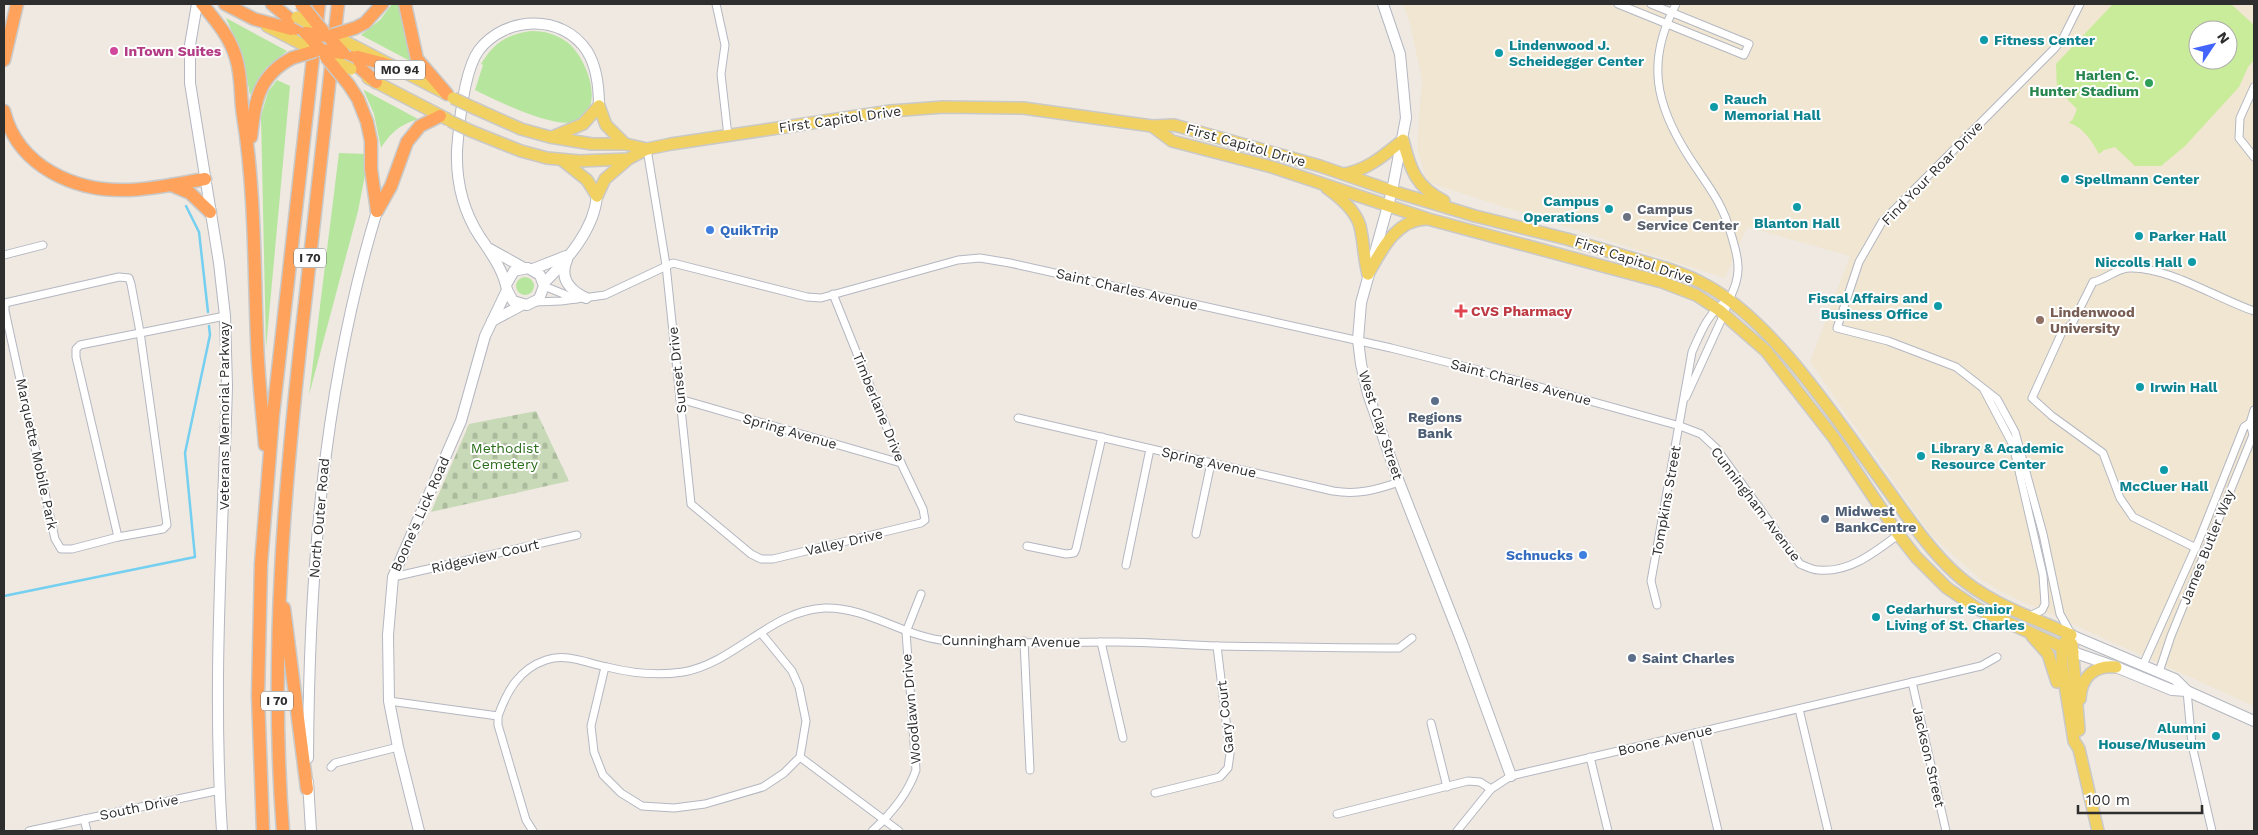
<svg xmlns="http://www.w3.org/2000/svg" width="2258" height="835" font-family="'Work Sans',sans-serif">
  <defs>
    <pattern id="cemetery-stones" width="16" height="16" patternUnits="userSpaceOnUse" patternTransform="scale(1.25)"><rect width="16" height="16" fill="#c8d9b8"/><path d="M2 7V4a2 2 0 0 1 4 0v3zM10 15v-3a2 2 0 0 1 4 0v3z" fill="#acbb9e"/></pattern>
  </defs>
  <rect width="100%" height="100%" fill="#efe9e1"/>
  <path fill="#f0e6d1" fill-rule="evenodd" d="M 1403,4 L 2254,4 L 2254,706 L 2006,594 L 1980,579 L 1931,535 L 1810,362 L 1850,256 L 1747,227 L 1725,278 L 1427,182 L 1417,148 L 1422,79 L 1409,20 ZM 2198,30 L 2228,30 L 2228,60 L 2198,60 Z"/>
  <g fill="#b6e59e">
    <path d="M 392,4 L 400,4 L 412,62 L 361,35 L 380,20 Z"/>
    <path d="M 226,18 L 287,51 L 266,68 L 250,95 L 243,56 Z"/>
    <path d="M 531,31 C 544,31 556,34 567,42 C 587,57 608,112 573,122 C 552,128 495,100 475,90 L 483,65 L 481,64 C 493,43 508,34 531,31 Z"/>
    <path d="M 277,80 L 290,86 L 266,348 L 261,116 L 268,92 Z"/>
    <path d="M 364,91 L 364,90 L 418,119 C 400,125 391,132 381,148 L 374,114 Z"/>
    <path d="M 339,153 L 366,154 L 366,170 L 358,211 L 309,395 Z"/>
    <circle cx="525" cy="286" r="9"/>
  </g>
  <path fill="url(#cemetery-stones)" d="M 536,411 L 569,481 L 431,512 L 469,424 Z"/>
  <path fill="#c9ec9a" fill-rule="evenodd" d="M 2113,4 L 2231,4 L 2254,25 L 2254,60 L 2248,67 L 2239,87 L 2185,146 L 2161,166 L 2135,166 L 2115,147 L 2104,150 L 2099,154 C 2093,142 2082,126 2069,123 L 2073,119 L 2077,109 L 2057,89 L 2056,64 ZM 2198,30 L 2228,30 L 2228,60 L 2198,60 Z"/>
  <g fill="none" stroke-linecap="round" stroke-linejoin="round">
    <g stroke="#75cff0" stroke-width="2.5">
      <path d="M 186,206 L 199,232 L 208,312"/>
      <path d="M 4,596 L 195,557 L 185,453 L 210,335 L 209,326"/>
    </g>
    <g stroke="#b4b7c1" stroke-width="9">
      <g id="street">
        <path d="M 716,4 L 725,45 L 721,74 L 728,136"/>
        <path d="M 1618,4 L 1744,55 L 1749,44 L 1651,4"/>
        <path d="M 1676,4 C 1646,61 1655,104 1689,157 C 1707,185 1722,201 1731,234 C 1734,244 1738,256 1738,267 C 1739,284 1728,299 1724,314 L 1686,397"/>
        <path d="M 2254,87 L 2240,118 L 2239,138 L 2254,157"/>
        <path d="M 647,149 L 666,265 L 691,504 L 751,554 L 761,559 L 773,559 L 921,523 L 925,520 L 923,509 L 901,463 L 833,294"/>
        <path d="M 4,255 L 43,245"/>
        <path d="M 119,277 L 129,278 L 131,284 L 140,332 L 167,525 L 163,529 L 118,537 L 72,549 L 61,549 L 55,539 L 5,311 L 5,303 Z"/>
        <path d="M 544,286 L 576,299"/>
        <path d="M 536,302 L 561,301 L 605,295 L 673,263 L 807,297 L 821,298 L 958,260 L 980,258 L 1010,263 L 1391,348 L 1486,372 L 1680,426 L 1701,434 L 1716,448 L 1800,564 C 1805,566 1812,570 1818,570 C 1855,574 1885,543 1913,524"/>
        <path d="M 1984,390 L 2013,445 L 2043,575 L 2045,604 L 2042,610 L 2030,616"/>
        <path d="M 680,399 L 901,463"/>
        <path d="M 1018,418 L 1333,491 C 1358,495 1376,490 1399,482"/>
        <path d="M 2250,423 L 2254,410"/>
        <path d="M 1196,534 L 1211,463"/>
        <path d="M 118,537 L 76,357 L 76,349 L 80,345 L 225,316"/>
        <path d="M 1027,546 L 1066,554 L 1074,553 L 1076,549 L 1102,437"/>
        <path d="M 2196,548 L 2133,517 L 2120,498 L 2103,453 L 2052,416 L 2032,398 L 2062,332 L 2072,324 L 2093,282 C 2105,280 2117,268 2129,268 C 2167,266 2218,299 2254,311"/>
        <path d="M 1126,565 L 1150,449"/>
        <path d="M 393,577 L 577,535"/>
        <path d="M 1657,605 L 1651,581 L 1692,352 C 1701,332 1708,312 1728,300"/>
        <path d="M 2071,634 L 2060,614 L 2043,534 L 2015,432 L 1997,399 L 1956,367 L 1888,341 L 1837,328 L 1859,262 L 1882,222 L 2055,48 L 2063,38 L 2080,4"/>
        <path d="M 1024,641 L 1030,770"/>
        <path d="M 1101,642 L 1123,738"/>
        <path d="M 2143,665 L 2199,540 L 2244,427 L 2250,423 L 2253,435 L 2171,636 L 2159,672"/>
        <path d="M 605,667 L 591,726 L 594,752 L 603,775 L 621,793 L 642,806 L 674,808 L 705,804 L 763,787 L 784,773 L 800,757 L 806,721 L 799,687 L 792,671 L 761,633"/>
        <path d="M 1912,682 L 1946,831"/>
        <path d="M 2187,691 L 2192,745 L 2212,831"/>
        <path d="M 389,701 L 498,716 C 507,691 519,669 546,660 C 567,653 586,663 607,667 C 631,673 658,676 683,672 C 735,663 771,610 825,608 C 869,607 905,638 949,641 C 1001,644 1055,643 1107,642 C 1144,641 1180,645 1217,646 C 1277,647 1338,648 1399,648 L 1412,638"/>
        <path d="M 1799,709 L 1828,831"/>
        <path d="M 498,716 L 498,725 L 526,820 L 533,831"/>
        <path d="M 1431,723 L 1447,787"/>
        <path d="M 1695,733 L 1718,831"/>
        <path d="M 800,757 L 899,831"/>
        <path d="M 1590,757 L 1608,831"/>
        <path d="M 331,767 L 335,763 L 398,747"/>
        <path d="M 1155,793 L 1220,777 L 1228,768 L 1230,754 L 1217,646"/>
        <path d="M 1337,814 L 1468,781 L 1480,782 L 1491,789"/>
        <path d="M 84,819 L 87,831"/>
        <path d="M 29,831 L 220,790"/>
        <path d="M 872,831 C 890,815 908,793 916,770 L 906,632 L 921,594"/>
        <path d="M 1457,831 L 1491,789 L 1511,776 L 1981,666 L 1997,657"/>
      </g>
    </g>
    <g stroke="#b4b7c1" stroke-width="12">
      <g id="secondary">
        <path d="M 197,4 L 190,45 L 190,83 L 219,263 L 225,316 L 227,386 C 223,534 212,683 222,831"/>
        <path d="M 1383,4 L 1400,54 L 1406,118 L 1392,191 L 1361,303 L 1358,340 L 1361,364 L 1368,394 L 1399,482 L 1462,642 L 1511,776"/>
        <path d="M 490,249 L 524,268"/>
        <path d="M 567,260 C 559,278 569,290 586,298"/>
        <path d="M 533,269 L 566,256"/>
        <path d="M 507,283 L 514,271 L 528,268 L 540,275 L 544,286 L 539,299 L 527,305 L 513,301 L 507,290"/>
        <path d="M 544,283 C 567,260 594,230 597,196"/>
        <path d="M 492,321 L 522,305"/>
        <path d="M 2071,635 L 2175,679 L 2187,691 L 2254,721"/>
        <path d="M 2073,652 L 2116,667 L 2172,690 L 2187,691"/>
        <path d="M 308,758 C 309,573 323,389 377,211"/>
        <path d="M 308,782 L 311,831"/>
        <path d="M 419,831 L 398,747 L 389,701 L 388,635 L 393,577 L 461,421 L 485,336 L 507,290 C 504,271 491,253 480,237 C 463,211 456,180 457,150 C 459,124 464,70 479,50 C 505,16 562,13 587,51 C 597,67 599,87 599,106"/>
      </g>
    </g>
    <g stroke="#c9c9c9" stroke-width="14">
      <g id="primary">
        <path d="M 267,26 L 294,40"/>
        <path d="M 354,46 L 445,93"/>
        <path d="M 368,78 L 447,119"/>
        <path d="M 599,106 L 606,125 L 625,144"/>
        <path d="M 474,108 L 521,129 L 550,137 L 592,144 L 625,144 L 647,149"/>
        <path d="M 1152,126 L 1172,141 L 1272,167 L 1428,219 L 1662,282 L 1696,295 L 1719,310 L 1766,351 L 1834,438 L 1898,534 L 1916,557 L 1947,588 L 1978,609 L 2073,652"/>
        <path d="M 471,131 L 521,151 L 547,158 L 580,161 L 628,159 L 647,149 L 671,144 L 891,111 L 943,107 L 1023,108 L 1152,126 L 1174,125 L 1320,166 L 1392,191 L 1475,216 L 1567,239 L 1665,268 C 1677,272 1689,276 1700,282 C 1773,317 1843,429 1891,494 C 1911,522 1930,550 1955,573 C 1987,603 2032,617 2071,635"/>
        <path d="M 552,137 L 583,124 L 599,106"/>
        <path d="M 562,160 L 587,180 L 597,196"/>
        <path d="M 1344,174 C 1368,170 1384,155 1403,140 C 1410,169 1416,187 1444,201"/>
        <path d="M 1327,188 C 1341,198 1359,213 1361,231 C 1364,246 1364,259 1368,274"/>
        <path d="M 597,196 L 605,179 L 627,160"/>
        <path d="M 1368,274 C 1381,251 1396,219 1427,219"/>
        <path d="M 2032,636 L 2048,654 L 2057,682"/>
        <path d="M 2065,642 L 2062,646 L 2062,666 L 2074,741 L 2079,749 L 2098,831"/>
        <path d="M 2072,644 L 2079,730"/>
        <path d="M 2080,699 C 2081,677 2094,665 2116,667"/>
      </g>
    </g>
    <g stroke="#c9c9c9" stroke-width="15">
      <g id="highway">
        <path d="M 202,4 C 216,21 230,37 236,58 C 242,77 240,96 243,115 C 255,189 254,264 257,339 C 258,375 262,410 265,445"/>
        <path d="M 225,4 L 254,19 L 306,33"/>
        <path d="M 272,4 L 304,31"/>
        <path d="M 405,4 L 417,59 L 447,94"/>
        <path d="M 355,28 L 365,23 L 382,4"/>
        <path d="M 343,53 L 392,66"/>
        <path d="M 344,54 L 376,82"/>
        <path d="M 4,60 L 17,4"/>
        <path d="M 349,85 L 358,99 L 367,122 L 371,141 L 371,169 L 377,211"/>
        <path d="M 4,111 C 18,167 75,192 129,190 C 154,189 180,183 205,179"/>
        <path d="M 251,137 C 255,101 258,76 292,58"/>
        <path d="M 171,185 L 190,193 L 210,212"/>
        <path d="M 377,211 L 391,186 L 407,142 L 420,126 L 440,116"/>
        <path d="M 284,608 L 307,789"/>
        <path d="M 263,831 L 258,696 L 261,564 L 273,415 L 319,4"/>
        <path d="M 283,831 C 269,654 285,479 305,303 C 316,203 327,103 338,4"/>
      </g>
    </g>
    <use href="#street" stroke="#fff" stroke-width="7"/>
    <use href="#secondary" stroke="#fff" stroke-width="10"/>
    <use href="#primary" stroke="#f2d163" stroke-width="11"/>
    <use href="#highway" stroke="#ffa35c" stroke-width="12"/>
    <g stroke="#c9c9c9" stroke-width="14" stroke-linecap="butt">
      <g id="primary-bridge">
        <path d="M 297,17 L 322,30"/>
        <path d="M 333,35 L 354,46"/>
        <path d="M 294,40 L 315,51"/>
        <path d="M 326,57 L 351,69"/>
        <path d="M 453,98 L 474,108"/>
        <path d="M 450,121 L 471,131"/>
      </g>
    </g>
    <g stroke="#c9c9c9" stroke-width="15" stroke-linecap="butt">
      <g id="highway-bridge">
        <path d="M 301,4 L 323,31"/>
        <path d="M 306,33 L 321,50 L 343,53"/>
        <path d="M 306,33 L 328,36 L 343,53"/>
        <path d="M 333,35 L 355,28"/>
        <path d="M 326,57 L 349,85"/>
        <path d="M 292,58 L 315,51"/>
      </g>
    </g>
    <use href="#primary-bridge" stroke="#f2d163" stroke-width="11"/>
    <use href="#highway-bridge" stroke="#ffa35c" stroke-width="12"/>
  </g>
  <g fill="#0f9aa8" stroke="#fff" stroke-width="2">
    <circle cx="1984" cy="40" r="5"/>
    <circle cx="1499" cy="53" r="5"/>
    <circle cx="1714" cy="107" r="5"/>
    <circle cx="2065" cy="179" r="5"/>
    <circle cx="1797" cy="207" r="5"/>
    <circle cx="1609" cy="209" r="5"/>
    <circle cx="2139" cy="236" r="5"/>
    <circle cx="2192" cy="262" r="5"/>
    <circle cx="1938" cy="306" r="5"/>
    <circle cx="2140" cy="387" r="5"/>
    <circle cx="1921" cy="456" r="5"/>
    <circle cx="2164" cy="470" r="5"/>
    <circle cx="1876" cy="617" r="5"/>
    <circle cx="2216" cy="736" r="5"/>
  </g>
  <circle fill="#d1479c" stroke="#fff" stroke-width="2" cx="114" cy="51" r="5"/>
  <circle fill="#2e9e5b" stroke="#fff" stroke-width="2" cx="2149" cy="83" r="5"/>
  <circle fill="#6b7280" stroke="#fff" stroke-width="2" cx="1627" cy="217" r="5"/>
  <g fill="#3f7fe0" stroke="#fff" stroke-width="2">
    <circle cx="710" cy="230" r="5"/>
    <circle cx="1583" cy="555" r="5"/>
  </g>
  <path fill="#e0444e" stroke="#fff" stroke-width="2" d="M1458.5 303.5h5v5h5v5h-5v5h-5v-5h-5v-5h5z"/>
  <circle fill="#8d6e63" stroke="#fff" stroke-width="2" cx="2040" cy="320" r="5"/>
  <g fill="#5c6f8a" stroke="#fff" stroke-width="2">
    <circle cx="1435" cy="401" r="5"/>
    <circle cx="1825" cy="519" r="5"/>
    <circle cx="1632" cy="658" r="5"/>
  </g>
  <g text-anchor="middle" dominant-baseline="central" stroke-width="4" stroke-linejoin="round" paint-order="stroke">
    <g fill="#fff" stroke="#6d6d6d" stroke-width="1">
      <rect x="375" y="60.5" width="50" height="19" rx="4"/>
      <rect x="294" y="248.5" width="32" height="19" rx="4"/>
      <rect x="261" y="691.5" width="32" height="19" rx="4"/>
    </g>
    <g font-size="12" font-weight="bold" fill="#2e2e2e">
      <text x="400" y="70">MO 94</text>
      <text x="310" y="258">I 70</text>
      <text x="277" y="701">I 70</text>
    </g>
    <g font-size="14" font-weight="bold" fill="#0d838f" stroke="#fff" text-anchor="start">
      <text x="1994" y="40">Fitness Center</text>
      <text x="1509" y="45">Lindenwood J.<tspan x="1509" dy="16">Scheidegger Center</tspan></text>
      <text x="1724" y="99">Rauch<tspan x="1724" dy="16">Memorial Hall</tspan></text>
      <text x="2075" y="179">Spellmann Center</text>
      <text x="1599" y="201" text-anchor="end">Campus<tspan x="1599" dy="16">Operations</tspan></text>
      <text x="1797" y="223" text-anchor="middle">Blanton Hall</text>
      <text x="2149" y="236">Parker Hall</text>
      <text x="2182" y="262" text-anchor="end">Niccolls Hall</text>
      <text x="1928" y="298" text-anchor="end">Fiscal Affairs and<tspan x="1928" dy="16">Business Office</tspan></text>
      <text x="2150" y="387">Irwin Hall</text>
      <text x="1931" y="448">Library &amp; Academic<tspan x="1931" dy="16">Resource Center</tspan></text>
      <text x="2164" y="486" text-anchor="middle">McCluer Hall</text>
      <text x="1886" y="609">Cedarhurst Senior<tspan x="1886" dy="16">Living of St. Charles</tspan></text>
      <text x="2206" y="728" text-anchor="end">Alumni<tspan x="2206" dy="16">House/Museum</tspan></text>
    </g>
    <g font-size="14" font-weight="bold" fill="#b23c85" stroke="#fff" text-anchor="start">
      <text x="124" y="51">InTown Suites</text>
    </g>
    <g font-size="14" font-weight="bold" fill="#27864d" stroke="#fff" text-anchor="end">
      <text x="2139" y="75">Harlen C.<tspan x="2139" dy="16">Hunter Stadium</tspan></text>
    </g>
    <g font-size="14" fill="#2e2e2e" stroke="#fff">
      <text transform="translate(840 119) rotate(-8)">First Capitol Drive</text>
      <text transform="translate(1246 145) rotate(16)">First Capitol Drive</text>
      <text transform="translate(1932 173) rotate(-46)">Find Your Roar Drive</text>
      <text transform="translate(1634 260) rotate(18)">First Capitol Drive</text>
      <text transform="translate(1127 289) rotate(13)">Saint Charles Avenue</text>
      <text transform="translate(677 370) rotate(-96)">Sunset Drive</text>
      <text transform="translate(1521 382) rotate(15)">Saint Charles Avenue</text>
      <text transform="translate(879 407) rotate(68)">Timberlane Drive</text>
      <text transform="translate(224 416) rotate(-90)">Veterans Memorial Parkway</text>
      <text transform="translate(1381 425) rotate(72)">West Clay Street</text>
      <text transform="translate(790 431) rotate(16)">Spring Avenue</text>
      <text transform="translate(37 454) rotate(78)">Marquette Mobile Park</text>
      <text transform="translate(1209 462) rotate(13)">Spring Avenue</text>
      <text transform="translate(1666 501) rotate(-80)">Tompkins Street</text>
      <text transform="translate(1756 504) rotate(53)">Cunningham Avenue</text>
      <text transform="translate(420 514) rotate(-66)">Boone's Lick Road</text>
      <text transform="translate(319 518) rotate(-85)">North Outer Road</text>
      <text transform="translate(844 542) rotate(-13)">Valley Drive</text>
      <text transform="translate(2207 547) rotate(-68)">James Butler Way</text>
      <text transform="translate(485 556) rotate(-13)">Ridgeview Court</text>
      <text transform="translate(1011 641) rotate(1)">Cunningham Avenue</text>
      <text transform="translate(911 709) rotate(-95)">Woodlawn Drive</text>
      <text transform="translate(1225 717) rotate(-96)">Gary Court</text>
      <text transform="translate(1665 740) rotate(-13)">Boone Avenue</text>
      <text transform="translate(1929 757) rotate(77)">Jackson Street</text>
      <text transform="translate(139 807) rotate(-12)">South Drive</text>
    </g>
    <g font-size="14" font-weight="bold" fill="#5b616d" stroke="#fff" text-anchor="start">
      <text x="1637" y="209">Campus<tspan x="1637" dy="16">Service Center</tspan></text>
    </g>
    <g font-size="14" font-weight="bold" fill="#366cbe" stroke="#fff" text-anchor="start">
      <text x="720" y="230">QuikTrip</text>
      <text x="1573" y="555" text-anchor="end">Schnucks</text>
    </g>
    <g font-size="14" font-weight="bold" fill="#be3a42" stroke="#fff" text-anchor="start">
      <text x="1471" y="311">CVS Pharmacy</text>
    </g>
    <g font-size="14" font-weight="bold" fill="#785e54" stroke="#fff" text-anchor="start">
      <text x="2050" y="312">Lindenwood<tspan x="2050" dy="16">University</tspan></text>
    </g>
    <g font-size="14" font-weight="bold" fill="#4e5e75" stroke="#fff" text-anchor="start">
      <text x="1435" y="417" text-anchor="middle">Regions<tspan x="1435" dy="16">Bank</tspan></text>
      <text x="1835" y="511">Midwest<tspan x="1835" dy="16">BankCentre</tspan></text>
      <text x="1642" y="658">Saint Charles</text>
    </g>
    <g font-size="14" fill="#2c6e1b" stroke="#fff">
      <text x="505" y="448">Methodist<tspan x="505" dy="16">Cemetery</tspan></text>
    </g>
  </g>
  <rect width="2258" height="835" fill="none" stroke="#2e2e2e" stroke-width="10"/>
  <g transform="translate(2213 45) rotate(55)"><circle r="24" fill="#ffffff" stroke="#ababab"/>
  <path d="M0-4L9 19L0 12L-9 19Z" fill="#4264fb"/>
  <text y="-8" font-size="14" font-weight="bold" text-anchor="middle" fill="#2e2e2e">N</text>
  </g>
  <path d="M2078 805v8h124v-8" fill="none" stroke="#2e2e2e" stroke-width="2.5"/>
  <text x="2086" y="805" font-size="15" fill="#2e2e2e" stroke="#ffffff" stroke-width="4" paint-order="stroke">100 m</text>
</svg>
